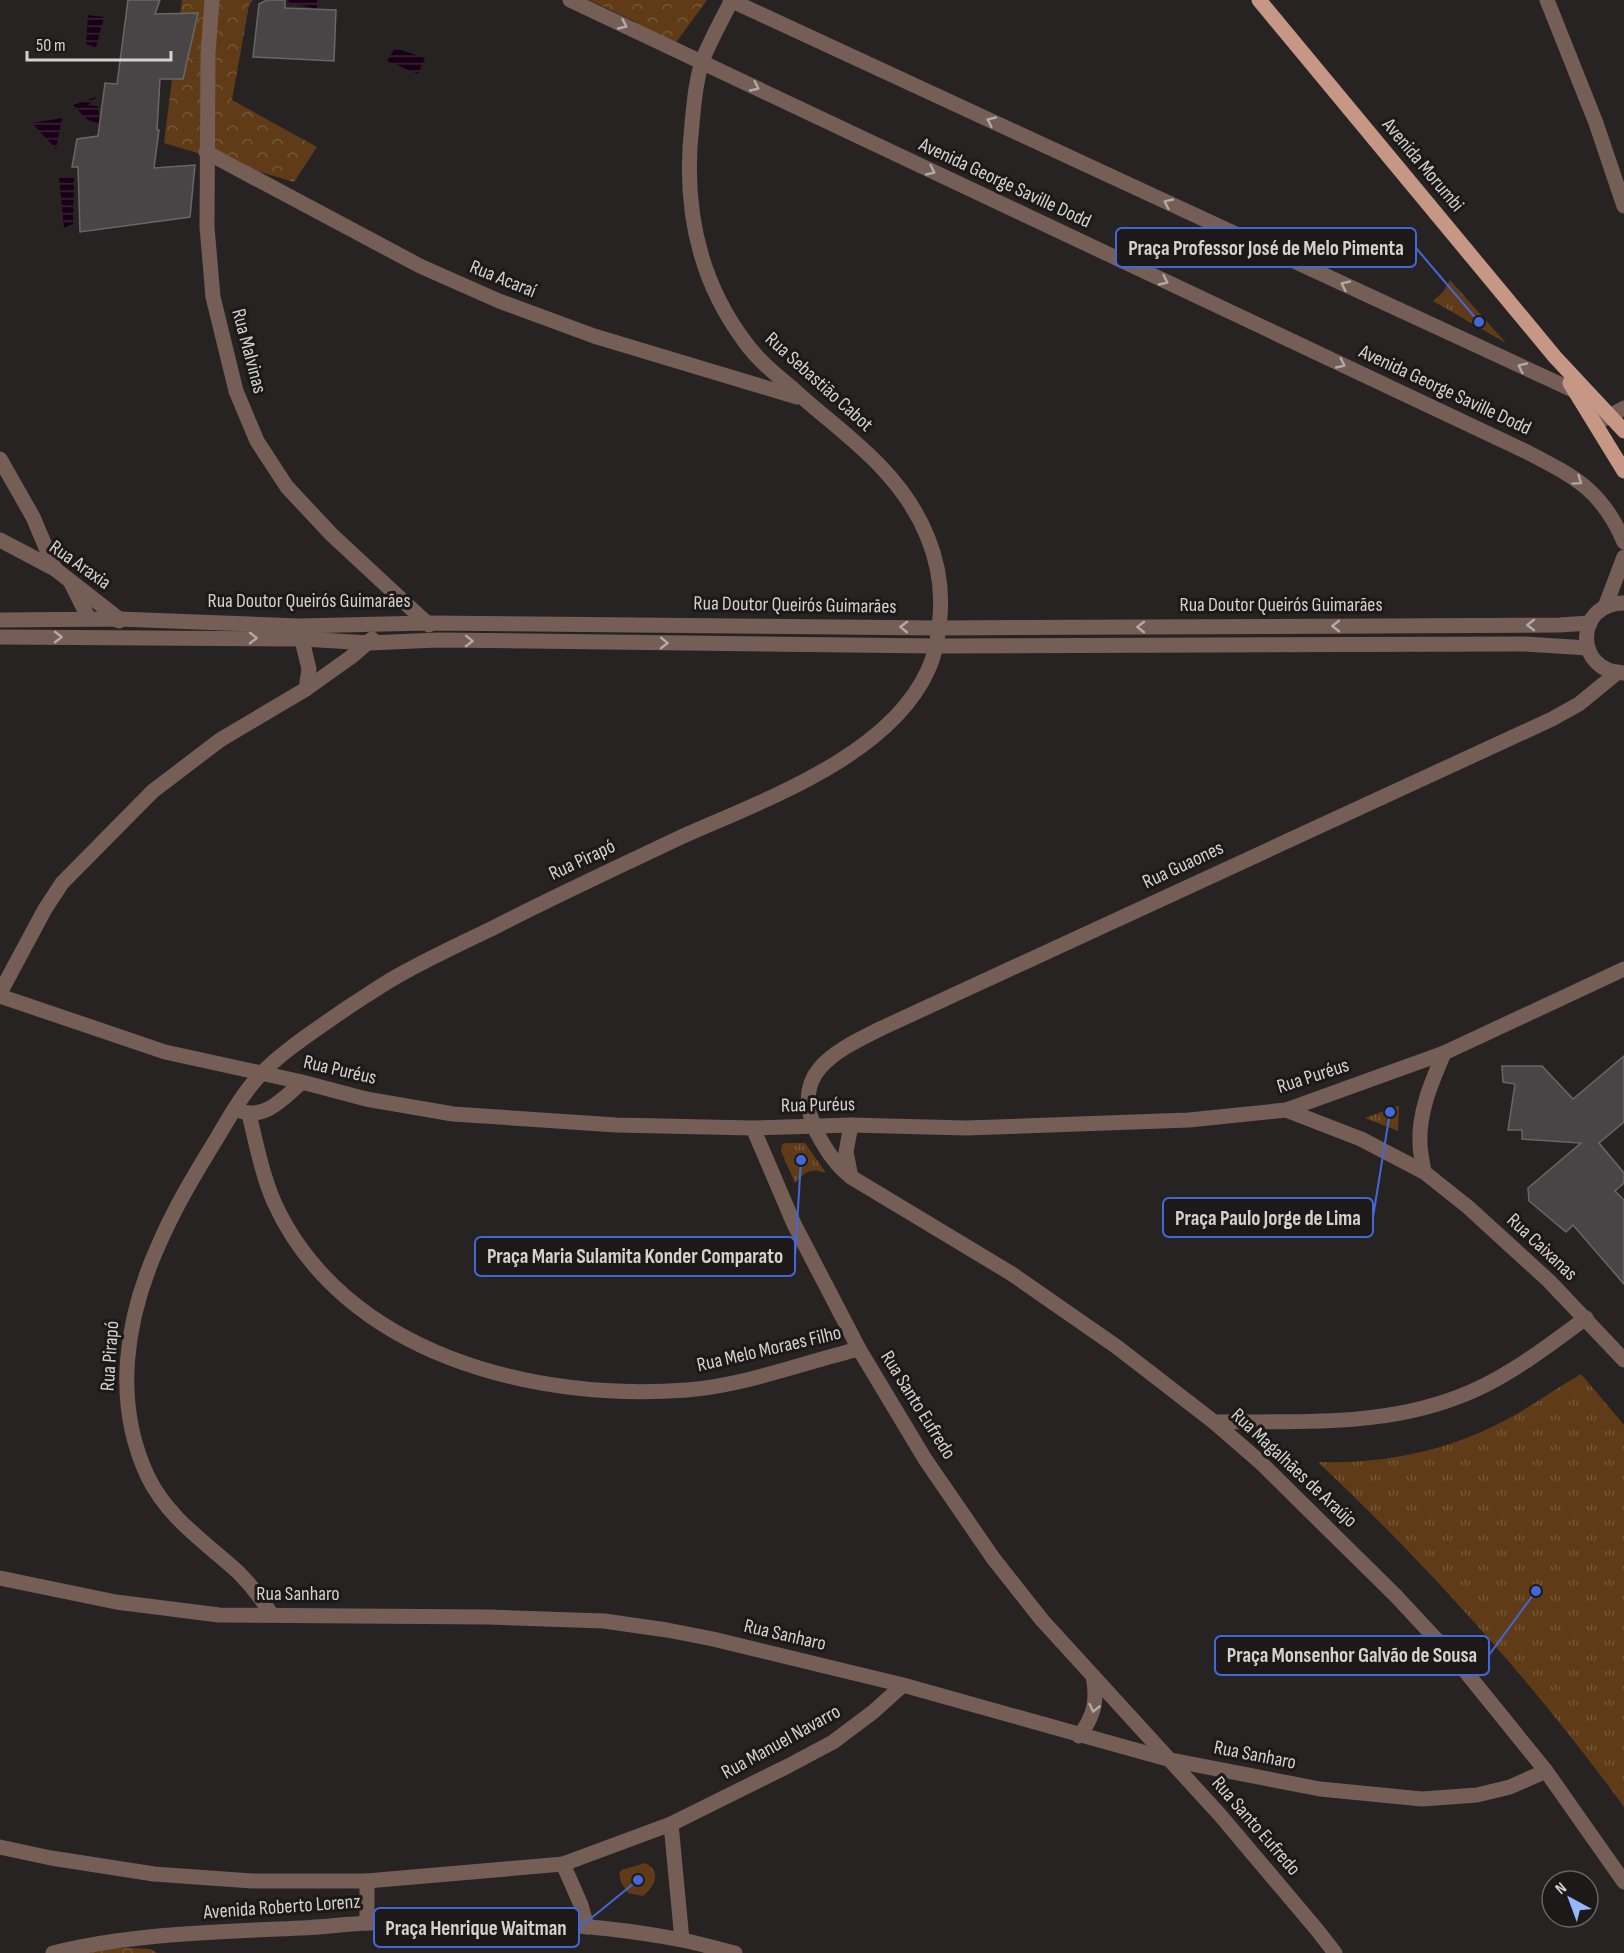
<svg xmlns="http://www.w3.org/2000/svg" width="1624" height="1953" font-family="'Sofia Sans Condensed',sans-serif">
  <defs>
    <pattern id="grass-tufts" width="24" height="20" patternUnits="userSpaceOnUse" patternTransform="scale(1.5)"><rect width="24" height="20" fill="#5f3c17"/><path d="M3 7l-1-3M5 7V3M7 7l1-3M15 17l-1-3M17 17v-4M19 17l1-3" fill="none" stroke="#755738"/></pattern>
    <pattern id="forest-crowns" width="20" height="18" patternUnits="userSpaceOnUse" patternTransform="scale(1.5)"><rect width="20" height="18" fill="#5f3c17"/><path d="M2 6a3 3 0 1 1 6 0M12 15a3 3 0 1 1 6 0" fill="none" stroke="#755738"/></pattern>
    <pattern id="water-rules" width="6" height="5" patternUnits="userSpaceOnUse" patternTransform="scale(1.5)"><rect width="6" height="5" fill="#1a0017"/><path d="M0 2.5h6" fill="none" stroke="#3a2438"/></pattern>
  </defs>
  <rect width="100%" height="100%" fill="#272323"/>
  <g fill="url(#grass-tufts)">
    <path d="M 1450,280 L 1506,343 L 1433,301 L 1443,292 Z"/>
    <path d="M 1397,1106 L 1399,1106 L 1398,1131 L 1365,1118 Z"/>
    <path d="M 785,1143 L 805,1143 L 826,1173 C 811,1167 805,1172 795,1183 L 781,1151 L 782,1145 Z"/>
    <path d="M 1581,1374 L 1624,1425 L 1624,1807 C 1533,1682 1430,1568 1318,1462 C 1382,1464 1444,1452 1502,1422 C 1529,1408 1554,1390 1581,1374 Z"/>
    <path d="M 645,1863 C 662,1872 655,1886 643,1896 L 628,1893 L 621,1882 L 619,1873 L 622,1870 Z"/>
  </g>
  <g fill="url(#forest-crowns)">
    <path d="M 182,0 L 253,0 L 249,5 L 232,100 L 317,147 L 294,182 L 164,143 Z"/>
    <path d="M 589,0 L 707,0 L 672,48 L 634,21 Z"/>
    <path d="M 105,1947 L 150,1949 L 157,1953 L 86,1953 Z"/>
  </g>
  <g fill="url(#water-rules)">
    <path d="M 289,0 L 317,0 L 317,9 L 288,2 Z"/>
    <path d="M 88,15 L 104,17 L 96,47 L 86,44 Z"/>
    <path d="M 395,48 L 425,58 L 418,74 L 387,61 Z"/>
    <path d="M 96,97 L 88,105 L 98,106 L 100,124 L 88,120 L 73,105 Z"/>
    <path d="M 62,118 L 56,149 L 32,123 Z"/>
    <path d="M 59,178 L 74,178 L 73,224 L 64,228 Z"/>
  </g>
  <g fill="#494546" stroke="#6a6667" stroke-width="1.5">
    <path d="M 128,0 L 160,0 L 155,14 L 198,13 L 183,79 L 160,79 L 157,130 L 159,130 L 154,168 L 195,165 L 190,217 L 80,232 L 78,167 L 72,167 L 77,139 L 98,136 L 105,83 L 117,84 Z"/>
    <path d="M 267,0 L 285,0 L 285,8 L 336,10 L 334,61 L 253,57 L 259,4 Z"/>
    <path d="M 1624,1056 L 1624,1122 L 1599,1143 L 1624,1173 L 1624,1183 L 1615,1191 L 1624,1200 L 1624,1284 L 1573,1225 L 1566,1232 L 1529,1201 L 1528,1188 L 1581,1143 L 1522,1139 L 1522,1130 L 1508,1130 L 1515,1084 L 1503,1082 L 1502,1066 L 1542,1066 L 1573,1099 Z"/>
  </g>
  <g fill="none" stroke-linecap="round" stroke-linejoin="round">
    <g stroke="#755e55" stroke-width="15">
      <path d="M 212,0 L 208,54 L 207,227 L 213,297 L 236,391 L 257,441 L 287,487 L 332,535 L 429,625"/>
      <path d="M 570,0 L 1527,452 C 1575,477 1602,490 1624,542"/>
      <path d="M 730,0 L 1575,391"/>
      <path d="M 1547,0 L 1596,123 L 1624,206"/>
      <path d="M 206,152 L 420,266 L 499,301 L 594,336 L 797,397"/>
      <path d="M 1600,421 L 1624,408"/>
      <path d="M 0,459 L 33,517 L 55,569"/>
      <path d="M 0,540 L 55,569 L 119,619 L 119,621"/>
      <path d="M 71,583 L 89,619"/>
      <path d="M 1624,603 C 1574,603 1574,672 1624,673"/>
      <path d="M 1605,607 L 1624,557"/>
      <path d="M 0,620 L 119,619 L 299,626 L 428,623 L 938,628 L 1559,625 L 1590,623"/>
      <path d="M 300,632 L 309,669 L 306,689"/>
      <path d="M 0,637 L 303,639 L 369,643 L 438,640 L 936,646 L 1525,644 L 1588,648"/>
      <path d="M 0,993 L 45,909 L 62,883 L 153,791 L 220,740 L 306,689 L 351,657 L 372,639"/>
      <path d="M 0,996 L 165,1052 L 302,1082 L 366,1099 L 453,1114 L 616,1125 L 753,1128 L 851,1125 L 966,1128 L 1189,1120 L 1286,1110 L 1444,1053 L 1624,969"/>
      <path d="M 1286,1110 L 1361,1139 L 1424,1172 L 1468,1207 L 1549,1281 L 1624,1360"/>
      <path d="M 240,1111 C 265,1120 284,1098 302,1082"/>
      <path d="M 249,1114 C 256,1143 262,1174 274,1202 C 343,1354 534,1402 687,1390 C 746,1385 802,1363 859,1349"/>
      <path d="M 851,1125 L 846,1152 L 851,1177 L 1012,1274 L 1117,1347 L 1214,1422 L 1259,1461 L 1396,1596 L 1461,1666 L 1546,1771 L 1624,1882"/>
      <path d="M 753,1128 L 794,1224 L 859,1349 L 925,1459 L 993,1558 L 1042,1620 L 1220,1815 L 1318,1931 L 1335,1953"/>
      <path d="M 1424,1172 C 1423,1163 1420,1153 1420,1144 C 1418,1113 1432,1081 1444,1053"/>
      <path d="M 851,1177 C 835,1164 826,1150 817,1133 C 788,1072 836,1051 882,1028 L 1552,719 L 1579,704 L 1618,672"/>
      <path d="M 1214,1422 C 1296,1421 1380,1427 1458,1397 C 1505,1380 1546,1347 1586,1318"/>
      <path d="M 0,1578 L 116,1602 L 219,1615 L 489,1617 L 604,1621 L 667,1630 L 713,1639 L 903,1685 L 1171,1760 L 1320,1789 L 1422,1799 L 1477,1795 L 1510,1787 L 1546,1771"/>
      <path d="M 272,1615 C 262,1599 251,1585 238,1572 C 205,1542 168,1518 148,1477 C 112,1401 126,1317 159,1244 C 176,1205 195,1174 217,1138 C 230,1116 243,1093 260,1075 C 282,1051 320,1027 347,1008 C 366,996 384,983 403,973 C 432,957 462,943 491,929 C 553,897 616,868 679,838 C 761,801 889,757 928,670 C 936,653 938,635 940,617 C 945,561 921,509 882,468 C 855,439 821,415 792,388 C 775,374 758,360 745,342 C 697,278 683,202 692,124 C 694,103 696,79 703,59 C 711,39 722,19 732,0"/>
      <path d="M 1079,1736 C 1094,1717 1098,1700 1093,1676"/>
      <path d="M 671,1824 L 682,1940"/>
      <path d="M 0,1847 L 51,1858 L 154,1874 L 252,1881 L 367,1881 L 563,1864 L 671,1824 L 788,1766 L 833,1742 L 873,1712 L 903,1685"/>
      <path d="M 563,1864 L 581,1905 L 587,1927"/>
      <path d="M 367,1923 L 367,1881"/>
      <path d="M 53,1953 C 133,1933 218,1932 301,1928 C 324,1927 346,1924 369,1923 C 473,1919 579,1920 682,1940 C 699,1943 717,1949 735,1953"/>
    </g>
    <g stroke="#c69785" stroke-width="15">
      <path d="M 1259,0 L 1555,357 L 1624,431"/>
      <path d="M 1570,383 L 1624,471"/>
    </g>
  </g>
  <defs><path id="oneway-chevron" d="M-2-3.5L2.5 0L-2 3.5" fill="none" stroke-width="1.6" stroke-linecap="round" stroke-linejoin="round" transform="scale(1.5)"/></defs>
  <g stroke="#b3a9a6">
    <use href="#oneway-chevron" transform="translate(623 25) rotate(25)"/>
    <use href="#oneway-chevron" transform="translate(755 87) rotate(25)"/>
    <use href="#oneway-chevron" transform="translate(991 121) rotate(-155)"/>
    <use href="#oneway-chevron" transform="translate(931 171) rotate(25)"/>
    <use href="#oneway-chevron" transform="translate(1168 203) rotate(-155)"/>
    <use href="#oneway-chevron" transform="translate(1164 281) rotate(25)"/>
    <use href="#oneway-chevron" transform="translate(1345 285) rotate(-155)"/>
    <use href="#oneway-chevron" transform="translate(1341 364) rotate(25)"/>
    <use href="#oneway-chevron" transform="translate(1522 367) rotate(-155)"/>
    <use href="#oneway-chevron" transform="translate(1578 481) rotate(35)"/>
    <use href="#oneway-chevron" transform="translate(1531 625) rotate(180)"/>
    <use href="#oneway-chevron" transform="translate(1336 626) rotate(180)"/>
    <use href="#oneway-chevron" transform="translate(904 627) rotate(-179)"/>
    <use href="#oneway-chevron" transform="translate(1141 627) rotate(180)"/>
    <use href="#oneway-chevron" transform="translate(58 637)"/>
    <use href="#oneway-chevron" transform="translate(253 638) rotate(1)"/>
    <use href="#oneway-chevron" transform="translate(469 641) rotate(1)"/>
    <use href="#oneway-chevron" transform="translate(664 643) rotate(1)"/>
    <use href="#oneway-chevron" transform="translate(1094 1708) rotate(103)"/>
  </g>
  <g text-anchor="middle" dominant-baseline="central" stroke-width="6" stroke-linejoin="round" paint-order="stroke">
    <g font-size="20" fill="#d4d1d1" stroke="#1d1919">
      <text transform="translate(1423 165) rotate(50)">Avenida Morumbi</text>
      <text transform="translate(1005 183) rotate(25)">Avenida George Saville Dodd</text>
      <text transform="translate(503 279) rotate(22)">Rua Acaraí</text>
      <text transform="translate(249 351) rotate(75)">Rua Malvinas</text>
      <text transform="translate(819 382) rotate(42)">Rua Sebastião Cabot</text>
      <text transform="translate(1445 390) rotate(25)">Avenida George Saville Dodd</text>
      <text transform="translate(80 565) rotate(35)">Rua Araxia</text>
      <text x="309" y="601">Rua Doutor Queirós Guimarães</text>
      <text transform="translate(795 605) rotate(1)">Rua Doutor Queirós Guimarães</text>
      <text x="1281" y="605">Rua Doutor Queirós Guimarães</text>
      <text transform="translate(582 860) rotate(-25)">Rua Pirapó</text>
      <text transform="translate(1183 865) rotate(-25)">Rua Guaones</text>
      <text transform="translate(340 1070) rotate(13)">Rua Puréus</text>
      <text transform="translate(1313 1076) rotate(-18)">Rua Puréus</text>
      <text transform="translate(818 1105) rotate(-1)">Rua Puréus</text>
      <text transform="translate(1542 1247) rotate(43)">Rua Caixanas</text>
      <text transform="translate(769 1349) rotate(-13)">Rua Melo Moraes Filho</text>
      <text transform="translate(110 1356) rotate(-86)">Rua Pirapó</text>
      <text transform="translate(918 1405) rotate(58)">Rua Santo Eufredo</text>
      <text transform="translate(1294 1468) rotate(43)">Rua Magalhães de Araújo</text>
      <text x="298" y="1594">Rua Sanharo</text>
      <text transform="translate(785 1635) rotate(13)">Rua Sanharo</text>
      <text transform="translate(781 1742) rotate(-29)">Rua Manuel Navarro</text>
      <text transform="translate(1255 1755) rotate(11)">Rua Sanharo</text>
      <text transform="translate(1256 1826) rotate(49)">Rua Santo Eufredo</text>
      <text transform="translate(282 1907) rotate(-4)">Avenida Roberto Lorenz</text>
    </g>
  </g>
  <path fill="none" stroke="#4268d7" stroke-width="2" d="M1479 322L1416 248M1390 1112L1373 1217M801 1160L795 1256M1536 1591L1489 1655M638 1880L579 1928"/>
  <g fill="#4268d7" stroke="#1d1919" stroke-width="2">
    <circle cx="1479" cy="322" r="6"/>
    <circle cx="1390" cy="1112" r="6"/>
    <circle cx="801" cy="1160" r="6"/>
    <circle cx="1536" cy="1591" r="6"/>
    <circle cx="638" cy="1880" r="6"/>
  </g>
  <g fill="#1d1919" stroke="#4268d7" stroke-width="2">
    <rect x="1116" y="228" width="300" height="39" rx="6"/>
    <rect x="1163" y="1198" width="210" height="39" rx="6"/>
    <rect x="475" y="1237" width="320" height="39" rx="6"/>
    <rect x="1215" y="1636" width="274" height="39" rx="6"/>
    <rect x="374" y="1908" width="205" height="39" rx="6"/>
  </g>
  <g font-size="21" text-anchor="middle" font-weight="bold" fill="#d4d1d1">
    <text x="1266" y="255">Praça Professor José de Melo Pimenta</text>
    <text x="1268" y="1225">Praça Paulo Jorge de Lima</text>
    <text x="635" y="1263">Praça Maria Sulamita Konder Comparato</text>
    <text x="1352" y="1662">Praça Monsenhor Galvão de Sousa</text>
    <text x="476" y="1935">Praça Henrique Waitman</text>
  </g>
  <g transform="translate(1570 1899) rotate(319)"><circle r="28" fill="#1d1919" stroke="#666363" stroke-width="1.5"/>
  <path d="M0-4.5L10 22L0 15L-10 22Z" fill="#96b6fd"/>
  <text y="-9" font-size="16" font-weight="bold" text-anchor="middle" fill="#d4d1d1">N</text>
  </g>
  <path d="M27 51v9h144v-9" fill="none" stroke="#d4d1d1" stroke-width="3"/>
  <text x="36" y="51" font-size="18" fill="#d4d1d1" stroke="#1d1919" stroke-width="4.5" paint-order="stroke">50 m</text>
</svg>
